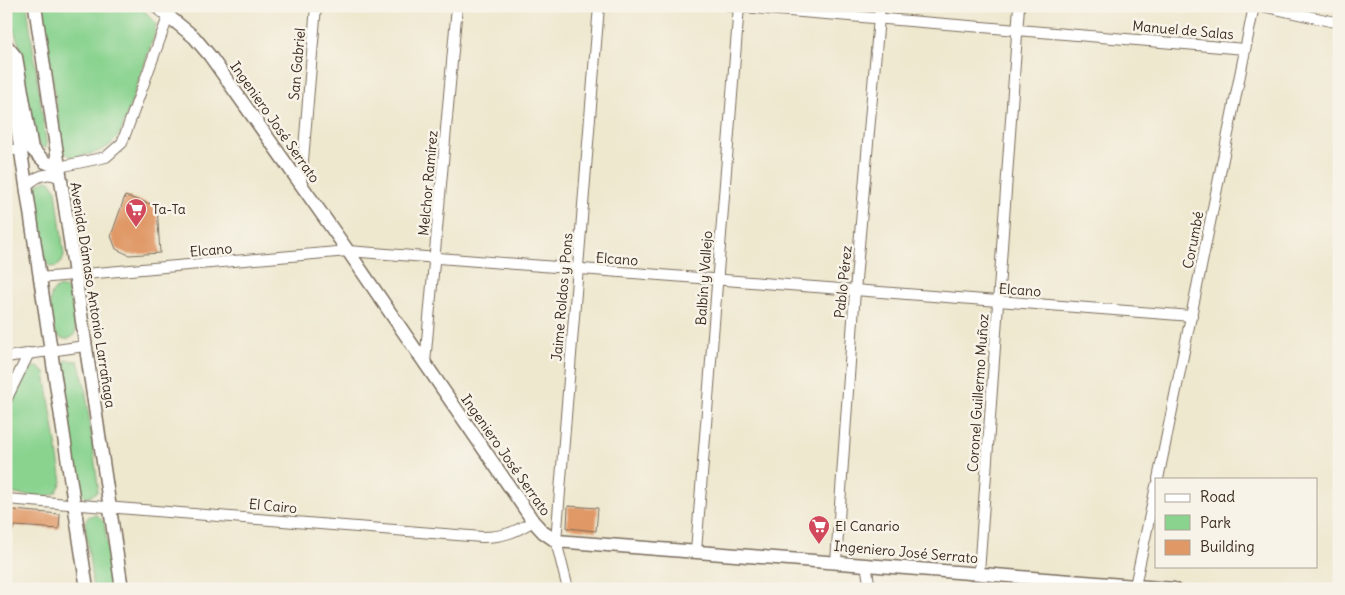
<svg xmlns="http://www.w3.org/2000/svg" width="1345" height="595" font-family="Delius,sans-serif">
  <rect width="100%" height="100%" fill="#f7f3e8"/>
  <filter id="ink" filterUnits="userSpaceOnUse"><feTurbulence type="fractalNoise" baseFrequency=".02" numOctaves="2"/><feDisplacementMap in="SourceGraphic" scale="10" xChannelSelector="R" yChannelSelector="G"/><feConvolveMatrix kernelMatrix="1 2 1 2 8 2 1 2 1" color-interpolation-filters="sRGB"/></filter>
  <filter id="wash" filterUnits="userSpaceOnUse"><feTurbulence type="fractalNoise" baseFrequency=".0096" numOctaves="4" result="noise"/><feDisplacementMap in="SourceGraphic" scale="20" xChannelSelector="R" yChannelSelector="G"/><feGaussianBlur stdDeviation="1.12" result="paint"/><feColorMatrix in="noise" values="0 0 0 0 0 0 0 0 0 0 0 0 0 0 0 0 0 1.4 0 .05"/><feComposite in="paint" operator="in"/></filter>
  <g filter="url(#wash)">
    <rect width="100%" height="100%" fill="#eee8cf"/>
    <g fill="#89d38f" stroke="#627e56">
      <path d="M 6,6 L 27,6 L 47,148 L 41,147 L 33,133 L 19,45 Z"/>
      <path d="M 42,6 L 140,6 L 156,23 L 155,33 L 121,132 C 110,151 92,155 71,157 L 63,151 Z"/>
      <path d="M 46,180 L 50,181 L 56,190 L 64,255 L 62,262 L 56,267 L 49,266 L 44,260 L 35,189 L 36,185 Z"/>
      <path d="M 59,287 C 63,288 67,288 69,292 C 72,297 77,328 75,333 C 71,342 60,340 55,333 C 53,320 43,293 59,287 Z"/>
      <path d="M 66,360 L 78,361 L 85,386 L 98,486 L 97,492 L 88,498 L 80,493 L 61,375 L 62,365 Z"/>
      <path d="M 33,367 L 38,367 L 45,373 L 62,482 L 56,493 L 45,497 L 6,493 L 6,415 L 29,370 Z"/>
      <path d="M 97,515 L 104,522 L 114,589 L 93,589 L 85,522 L 89,516 Z"/>
    </g>
    <g id="blocks">
      <g fill="#e09866">
        <path d="M 125,196 L 157,206 L 160,253 L 129,255 L 116,249 L 111,236 Z"/>
        <path d="M 568,506 L 598,508 L 596,531 L 567,528 Z"/>
        <path d="M 13,510 L 60,514 L 59,529 L 15,526 L 6,540 L 6,521 Z"/>
      </g>
    </g>
  </g>
  <g filter="url(#ink)">
    <use href="#blocks" fill-opacity="0" stroke="#7a6c5c" stroke-width="1"/>
    <g fill="none" stroke-linecap="round" stroke-linejoin="round">
      <g stroke="#7a6c5c" stroke-width="12">
        <g id="minor">
          <path d="M 730,6 L 1245,49"/>
          <path d="M 1262,6 L 1339,23"/>
          <path d="M 6,151 L 20,149"/>
          <path d="M 59,167 L 106,157 L 122,143 L 172,6"/>
          <path d="M 301,184 L 316,6"/>
          <path d="M 26,187 C 35,177 47,170 60,178"/>
          <path d="M 39,278 L 348,251 L 1192,316"/>
          <path d="M 6,357 L 85,346"/>
          <path d="M 425,363 L 457,6"/>
          <path d="M 6,400 L 29,353"/>
          <path d="M 1158,479 L 1254,6"/>
          <path d="M 6,499 L 482,537 C 503,537 516,532 533,521"/>
          <path d="M 696,551 L 739,6"/>
          <path d="M 836,562 L 855,291 L 880,6"/>
          <path d="M 866,564 L 870,589"/>
          <path d="M 979,573 L 1019,6"/>
          <path d="M 1135,586 L 1156,486"/>
          <path d="M 568,589 L 556,541 L 599,6"/>
        </g>
      </g>
      <g stroke="#7a6c5c" stroke-width="15">
        <g id="tertiary">
          <path d="M 35,6 L 122,589"/>
          <path d="M 156,6 L 194,37 L 210,56 L 348,251 L 533,521 L 543,532 L 556,541 L 1174,589"/>
          <path d="M 6,45 L 16,57 L 32,149 L 45,162 L 59,167"/>
          <path d="M 6,53 L 87,589"/>
        </g>
      </g>
      <use href="#minor" stroke="#fff" stroke-width="10"/>
      <use href="#tertiary" stroke="#fff" stroke-width="12"/>
    </g>
  </g>
  <defs>
    <g id="supermarket-pin" transform="scale(1.125)"><path d="M0 17L-7.5 6A9.5 9.5 0 1 1 7.5 6Z" fill="#d1495b" stroke="#f7f3e8"/><path d="M-6-5.5h2.5l.6 2H6L4.5 2H-2.5L-4.4-4H-6ZM-1.5 3.2a1.3 1.3 0 1 0 .1 0ZM3 3.2a1.3 1.3 0 1 0 .1 0Z" fill="#fff"/></g>
  </defs>
  <g fill-rule="evenodd">
    <use href="#supermarket-pin" x="136" y="209"/>
    <use href="#supermarket-pin" x="819" y="526"/>
  </g>
  <g text-anchor="middle" dominant-baseline="central" stroke-width="5" stroke-linejoin="round" paint-order="stroke">
    <g font-size="14" fill="#3b2a1e" stroke="#f7f3e8">
      <text transform="translate(1183 30) rotate(5)">Manuel de Salas</text>
      <text transform="translate(297 64) rotate(-85)">San Gabriel</text>
      <text transform="translate(275 122) rotate(55)">Ingeniero José Serrato</text>
      <text transform="translate(428 183) rotate(-85)">Melchor Ramírez</text>
      <text transform="translate(1193 240) rotate(-79)">Corumbé</text>
      <text transform="translate(211 250) rotate(-5)">Elcano</text>
      <text transform="translate(617 259) rotate(4)">Elcano</text>
      <text transform="translate(704 278) rotate(-86)">Balbín y Vallejo</text>
      <text transform="translate(843 282) rotate(-84)">Pablo Pérez</text>
      <text transform="translate(1020 290) rotate(4)">Elcano</text>
      <text transform="translate(93 295) rotate(81)">Avenida Dámaso Antonio Larrañaga</text>
      <text transform="translate(562 297) rotate(-85)">Jaime Roldos y Pons</text>
      <text transform="translate(978 393) rotate(-86)">Coronel Guillermo Muñoz</text>
      <text transform="translate(506 455) rotate(55)">Ingeniero José Serrato</text>
      <text transform="translate(273 506) rotate(5)">El Cairo</text>
      <text transform="translate(906 552) rotate(5)">Ingeniero José Serrato</text>
    </g>
    <g font-size="14" fill="#3b2a1e" stroke="#f7f3e8" text-anchor="start">
      <text x="152" y="209">Ta-Ta</text>
      <text x="835" y="526">El Canario</text>
    </g>
  </g>
  <rect width="1345" height="595" fill="none" stroke="#f7f3e8" stroke-width="25"/>
  <rect x="1155" y="478" width="162" height="90" fill="#f7f3e8" stroke="#aca397"/>
  <rect x="1165" y="494" width="25" height="8" fill="#ffffff" stroke="#aca397"/>
  <text x="1200" y="502" font-size="15" fill="#3b2a1e">Road</text>
  <rect x="1165" y="515" width="25" height="15" fill="#89d38f" stroke="#aca397"/>
  <text x="1200" y="528" font-size="15" fill="#3b2a1e">Park</text>
  <rect x="1165" y="540" width="25" height="15" fill="#e09866" stroke="#aca397"/>
  <text x="1200" y="552" font-size="15" fill="#3b2a1e">Building</text>
</svg>
